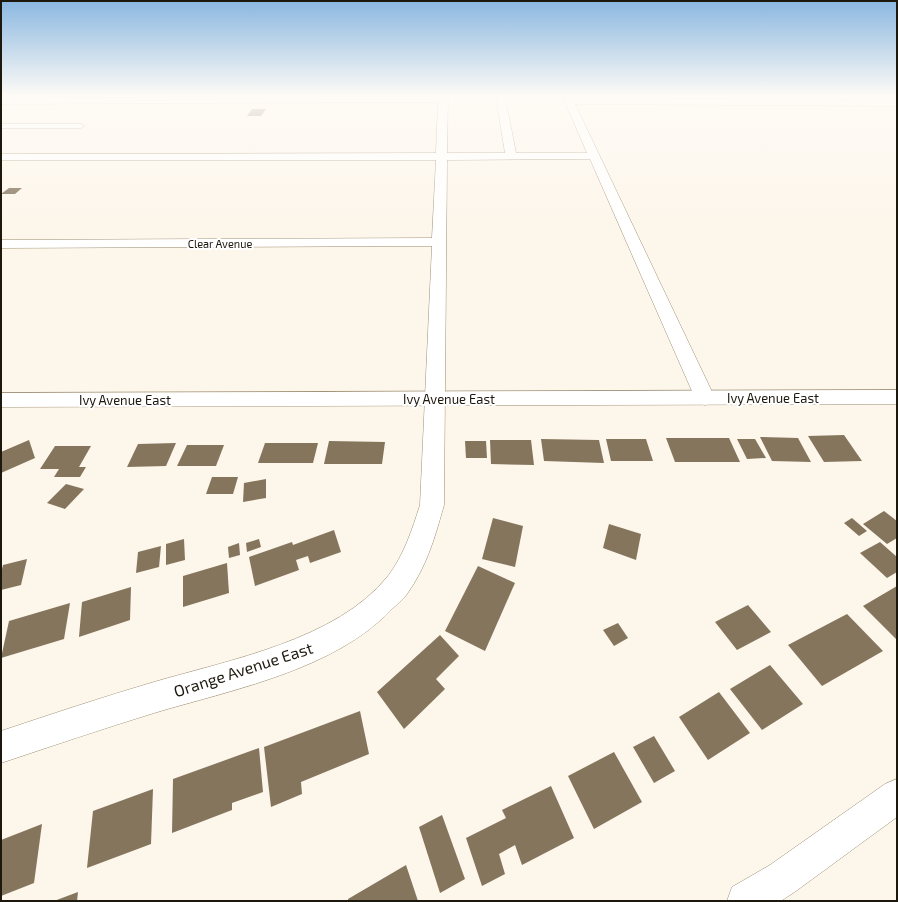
<svg xmlns="http://www.w3.org/2000/svg" width="898" height="902" font-family="'Exo 2',sans-serif">
  <rect width="100%" height="100%" fill="#fdf6eb"/>
  <g fill="#85755d">
    <path d="M 252,109 L 266,109 L 261,116 L 247,116 Z"/>
    <path d="M 9,188 L 22,188 L 15,194 L 1,194 Z"/>
    <path d="M 844,435 L 862,461 L 824,462 L 808,436 Z"/>
    <path d="M 760,437 L 798,438 L 811,462 L 772,461 Z"/>
    <path d="M 666,438 L 729,438 L 740,462 L 675,462 Z"/>
    <path d="M 541,439 L 599,440 L 604,463 L 544,461 Z"/>
    <path d="M 606,439 L 646,439 L 653,461 L 611,461 Z"/>
    <path d="M 737,439 L 755,439 L 766,458 L 747,459 Z"/>
    <path d="M 29,440 L 35,458 L 1,473 L 1,452 Z"/>
    <path d="M 490,440 L 531,440 L 534,465 L 491,464 Z"/>
    <path d="M 329,441 L 385,442 L 382,464 L 324,464 Z"/>
    <path d="M 465,441 L 486,441 L 487,458 L 466,458 Z"/>
    <path d="M 176,443 L 166,466 L 127,467 L 138,444 Z"/>
    <path d="M 265,443 L 318,443 L 313,463 L 258,463 Z"/>
    <path d="M 187,445 L 224,445 L 216,466 L 177,466 Z"/>
    <path d="M 55,446 L 91,446 L 79,467 L 86,467 L 80,477 L 54,477 L 59,469 L 40,469 Z"/>
    <path d="M 212,477 L 238,477 L 233,494 L 206,494 Z"/>
    <path d="M 266,479 L 266,498 L 243,502 L 244,483 Z"/>
    <path d="M 66,484 L 84,489 L 65,509 L 47,503 Z"/>
    <path d="M 884,511 L 897,521 L 897,538 L 887,544 L 863,524 Z"/>
    <path d="M 493,518 L 523,526 L 515,567 L 482,559 Z"/>
    <path d="M 852,518 L 867,531 L 859,536 L 844,523 Z"/>
    <path d="M 609,524 L 641,534 L 636,560 L 603,548 Z"/>
    <path d="M 334,530 L 341,552 L 310,563 L 308,556 L 296,560 L 299,570 L 255,586 L 249,557 L 292,542 L 293,545 Z"/>
    <path d="M 184,539 L 185,560 L 166,565 L 166,544 Z"/>
    <path d="M 259,539 L 261,547 L 247,552 L 246,543 Z"/>
    <path d="M 880,542 L 897,557 L 897,572 L 887,578 L 860,553 Z"/>
    <path d="M 239,543 L 240,555 L 229,558 L 228,547 Z"/>
    <path d="M 161,546 L 159,567 L 136,573 L 138,552 Z"/>
    <path d="M 27,559 L 21,585 L 1,590 L 1,573 L 3,565 Z"/>
    <path d="M 227,563 L 229,593 L 183,607 L 183,576 Z"/>
    <path d="M 478,566 L 515,583 L 485,651 L 445,631 Z"/>
    <path d="M 897,586 L 897,640 L 863,606 Z"/>
    <path d="M 131,587 L 130,620 L 79,637 L 82,602 Z"/>
    <path d="M 70,603 L 64,639 L 1,658 L 9,621 Z"/>
    <path d="M 748,605 L 771,632 L 737,650 L 715,622 Z"/>
    <path d="M 847,614 L 883,651 L 822,686 L 788,645 Z"/>
    <path d="M 618,623 L 628,638 L 614,646 L 603,630 Z"/>
    <path d="M 440,635 L 459,656 L 436,679 L 445,689 L 404,729 L 377,692 Z"/>
    <path d="M 770,665 L 803,704 L 762,730 L 730,689 Z"/>
    <path d="M 719,692 L 750,733 L 708,760 L 679,717 Z"/>
    <path d="M 360,711 L 369,754 L 301,782 L 302,794 L 271,807 L 264,747 Z"/>
    <path d="M 654,736 L 675,771 L 654,783 L 633,747 Z"/>
    <path d="M 259,748 L 263,792 L 232,803 L 232,810 L 172,833 L 173,779 Z"/>
    <path d="M 614,752 L 642,802 L 594,829 L 568,776 Z"/>
    <path d="M 551,786 L 574,838 L 522,865 L 515,845 L 499,854 L 505,874 L 482,886 L 466,838 L 506,818 L 502,810 Z"/>
    <path d="M 153,789 L 151,844 L 87,868 L 93,811 Z"/>
    <path d="M 442,815 L 465,879 L 440,893 L 419,827 Z"/>
    <path d="M 42,824 L 34,883 L 1,896 L 1,840 Z"/>
    <path d="M 406,865 L 418,901 L 348,901 L 348,899 Z"/>
    <path d="M 78,892 L 77,901 L 54,901 Z"/>
  </g>
  <g fill="none" stroke-linecap="round" stroke-linejoin="round">
    <g stroke="#9f9076" stroke-width="1">
      <path id="service" d="M 1,124 L 81,124 L 84,126 L 81,128 L 1,128 Z"/>
    </g>
    <g stroke="#9f9076" stroke-width="1">
      <g id="minor">
        <path d="M 444,97 L 448,99 L 447,153 L 505,153 L 496,97 L 505,97 L 516,153 L 587,153 L 563,97 L 571,97 L 572,98 L 897,100 L 897,106 L 575,104 L 715,398 L 712,403 L 705,405 L 698,403 L 695,398 L 590,159 L 447,160 L 444,505 C 435,537 427,566 407,594 C 403,600 397,604 392,609 C 335,670 231,690 154,713 C 102,729 52,746 1,763 L 1,731 C 52,714 103,697 154,682 C 229,660 337,640 388,576 C 404,555 412,530 420,505 L 432,246 L 1,248 L 1,240 L 432,238 L 436,160 L 1,160 L 1,154 L 436,153 L 438,102 L 1,104 L 1,98 Z"/>
        <path d="M 897,779 L 897,817 L 796,891 L 781,901 L 727,901 L 732,887 L 770,865 L 885,784 Z"/>
      </g>
    </g>
    <g stroke="#9f9076" stroke-width="1">
      <path id="tertiary" d="M 897,390 L 897,404 L 1,407 L 1,393 Z"/>
    </g>
    <use href="#service" fill="#fff" fill-rule="evenodd"/>
    <use href="#minor" fill="#fff" fill-rule="evenodd"/>
    <use href="#tertiary" fill="#fff" fill-rule="evenodd"/>
  </g>
  <linearGradient id="sky" x2="0" y2="1"><stop stop-color="#8ab7e0"/><stop offset="0.43" stop-color="#fefbf6"/><stop offset="1" stop-color="#fefbf6" stop-opacity="0"/></linearGradient>
  <rect width="898" height="223" fill="url(#sky)"/>
  <g text-anchor="middle" dominant-baseline="central" stroke-width="4" stroke-linejoin="round" paint-order="stroke">
    <g font-size="11" fill="#1d180e" stroke="#fff">
      <text x="220" y="243">Clear Avenue</text>
    </g>
    <g font-size="13" fill="#1d180e" stroke="#fff">
      <text x="773" y="398">Ivy Avenue East</text>
      <text x="449" y="399">Ivy Avenue East</text>
      <text x="125" y="400">Ivy Avenue East</text>
    </g>
    <g font-size="16" fill="#1d180e" stroke="#fff">
      <text transform="translate(243 669) rotate(-18)">Orange Avenue East</text>
    </g>
  </g>
  <rect width="898" height="902" fill="none" stroke="#1d180e" stroke-width="4"/>
</svg>
